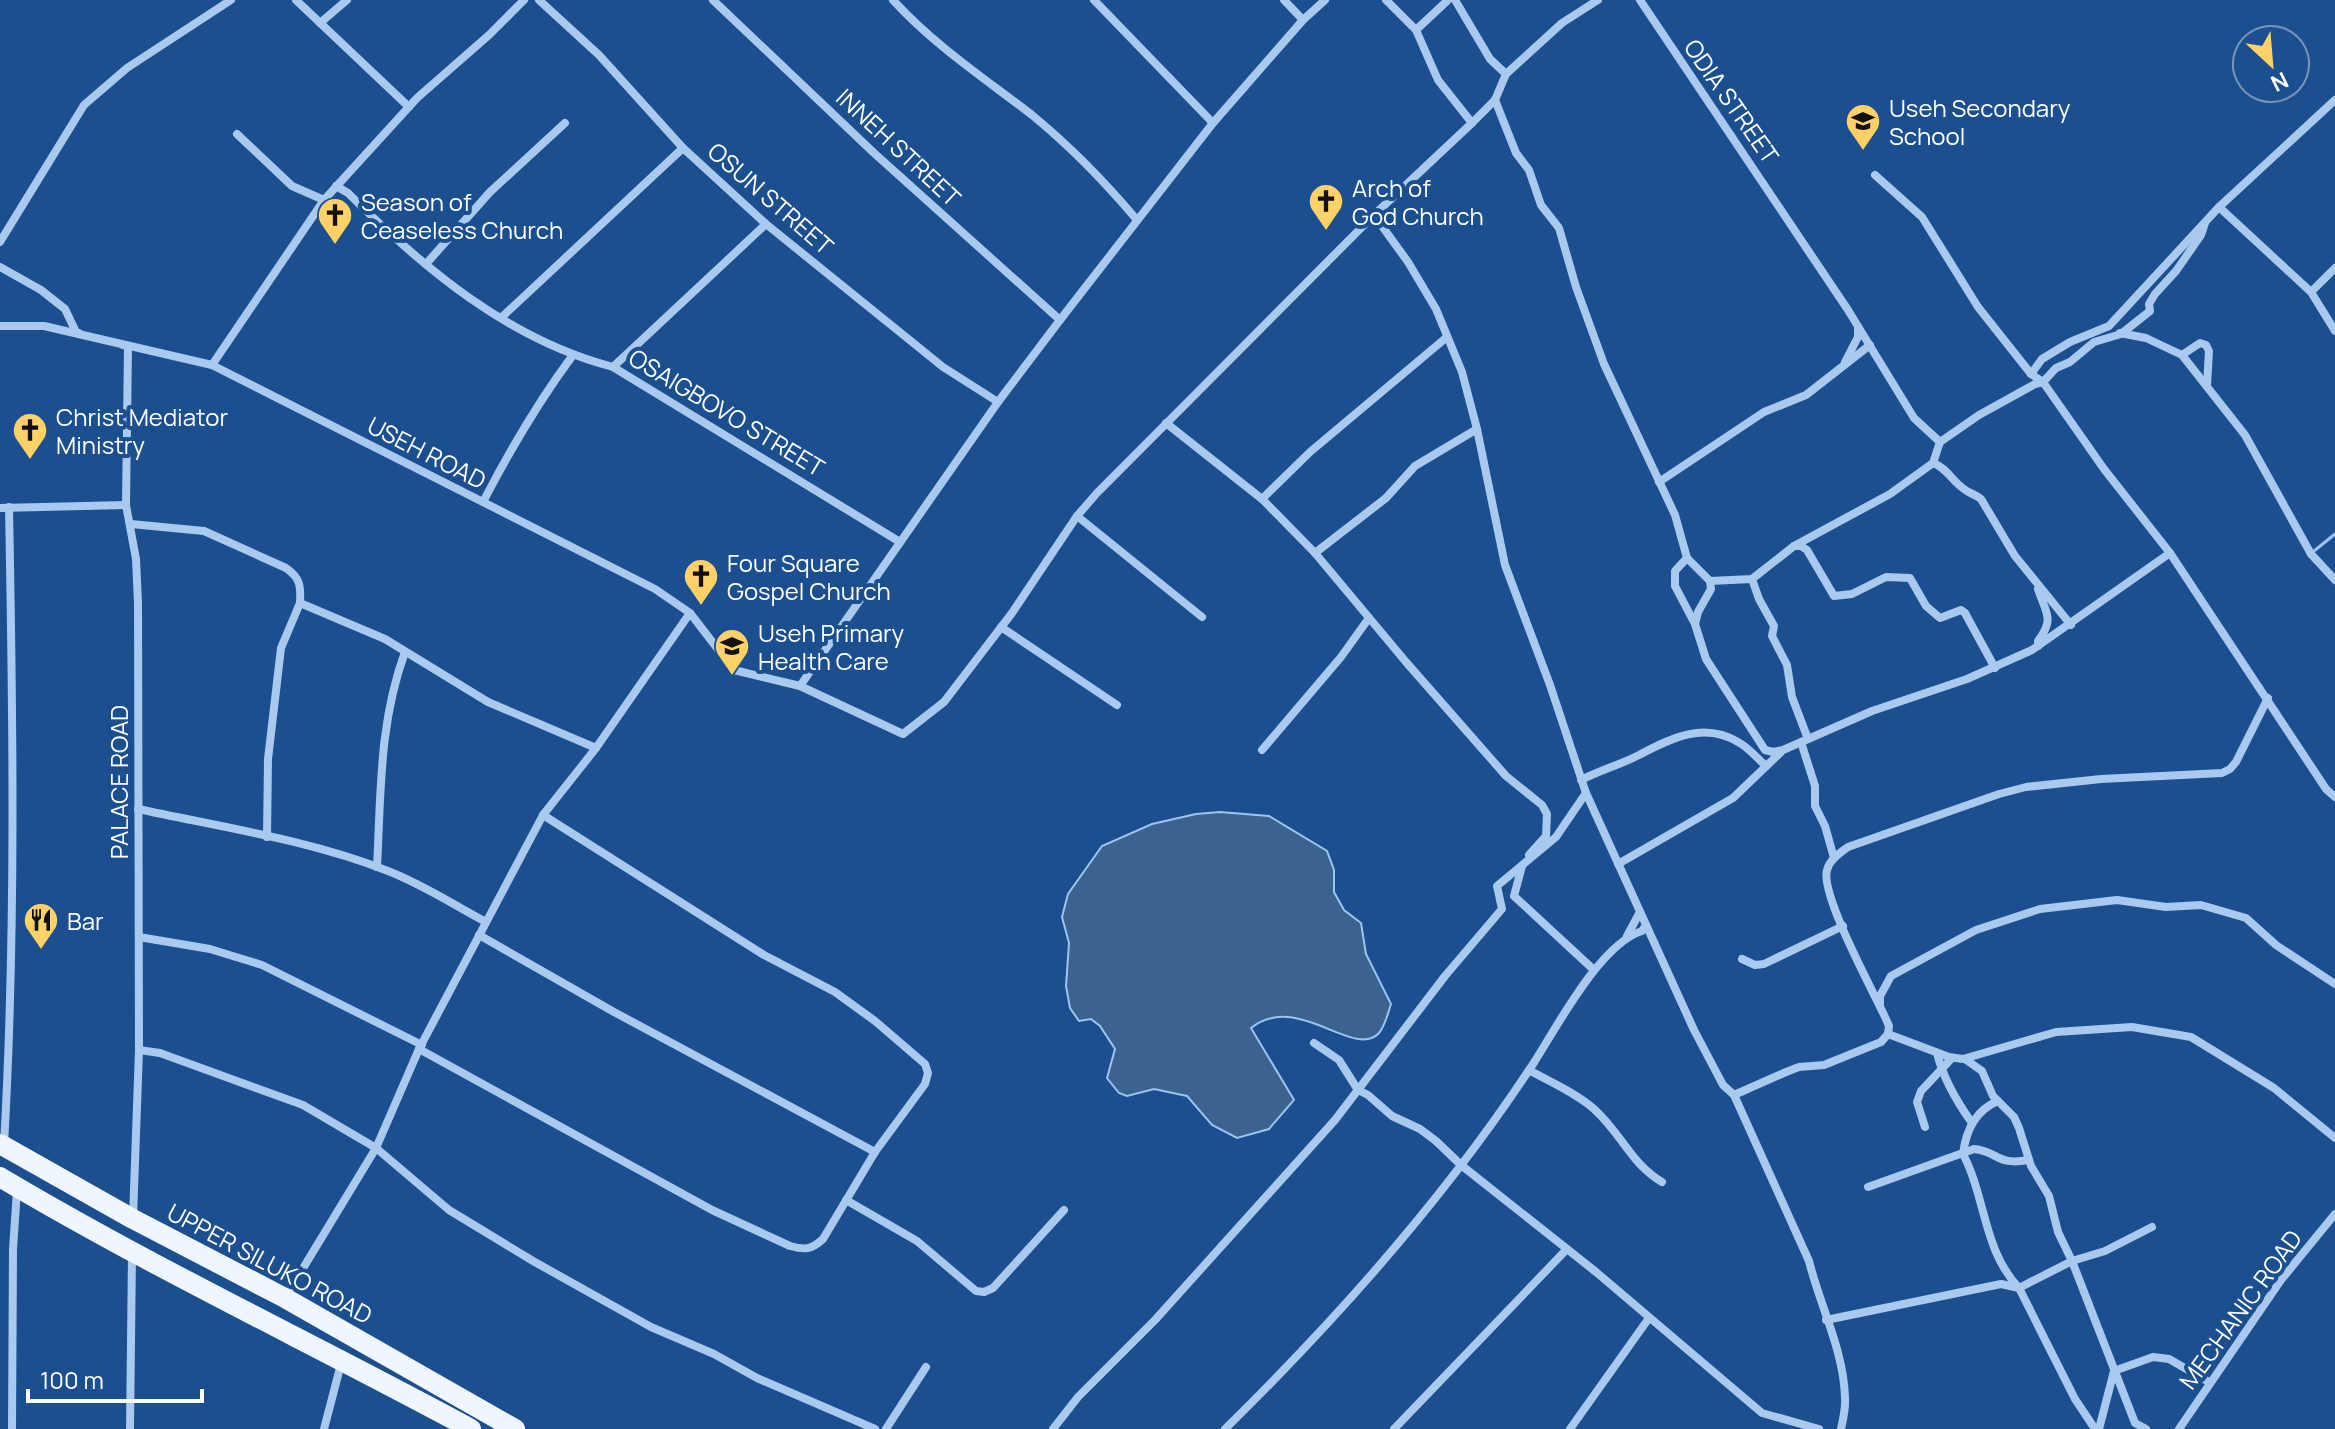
<svg xmlns="http://www.w3.org/2000/svg" width="2335" height="1429" font-family="Manrope,sans-serif">
  <rect width="100%" height="100%" fill="#1b4f8f"/>
  <path fill="#3c6290" stroke="#9cc4f0" stroke-width="2" d="M 1220,812 L 1269,816 L 1327,851 L 1334,870 L 1334,892 L 1344,910 L 1361,923 L 1366,954 L 1391,1004 C 1388,1013 1385,1026 1379,1033 C 1354,1060 1297,991 1251,1028 L 1294,1100 L 1269,1129 L 1237,1138 L 1212,1125 L 1187,1096 L 1154,1089 L 1127,1096 L 1119,1093 L 1107,1078 L 1115,1049 L 1100,1026 L 1091,1019 L 1079,1021 L 1070,1008 L 1066,986 L 1069,943 L 1062,917 L 1068,894 L 1102,846 L 1152,824 L 1196,814 Z"/>
  <g fill="none" stroke-linecap="round" stroke-linejoin="round">
    <path stroke="#9cc4f0" stroke-width="3" d="M 2314,551 L 2335,534"/>
    <g stroke="#a9c9ee" stroke-width="8">
      <path d="M 296,0 L 409,107"/>
      <path d="M 539,0 L 599,55 L 683,148 L 766,224 L 943,367 L 998,402"/>
      <path d="M 713,0 L 874,153 L 1060,320"/>
      <path d="M 893,0 C 934,45 984,78 1032,115 C 1071,147 1105,182 1137,220"/>
      <path d="M 1094,0 L 1213,123"/>
      <path d="M 1284,0 L 1303,20"/>
      <path d="M 1386,0 L 1416,30 L 1438,80 L 1472,123"/>
      <path d="M 1455,0 L 1490,59 L 1506,74"/>
      <path d="M 1640,0 L 1848,310 L 1914,418 L 1940,442 L 1979,415 L 2035,384 L 2043,382 L 2056,368 L 2070,362 L 2094,342 L 2121,334 L 2150,311 L 2149,304 L 2155,294 L 2176,271 L 2201,235 L 2205,223"/>
      <path d="M 320,23 L 347,0"/>
      <path d="M 1416,30 L 1448,0"/>
      <path d="M 1495,100 L 1516,153 L 1529,170 L 1541,205 L 1559,228 L 1576,287 L 1604,364 L 1675,515 L 1687,558 L 1710,581 L 1711,589 L 1698,612 L 1695,624 L 1706,659 L 1765,750 L 1773,752 L 1783,750 L 1872,711 L 1967,679 L 2032,650 L 2170,553"/>
      <path d="M 237,134 L 292,186 L 324,200"/>
      <path d="M 1875,175 L 1922,217 L 1978,307 L 2031,374 L 2043,382 L 2104,469 L 2170,553 L 2326,789 L 2335,797"/>
      <path d="M 336,186 L 348,193 C 423,268 509,340 613,367 L 900,542"/>
      <path d="M 2219,207 L 2311,292 L 2335,331"/>
      <path d="M 1374,215 L 1408,262 L 1436,309 L 1462,372 L 1477,429 L 1505,565 L 1550,685 L 1586,793 L 1694,1030 L 1723,1085 L 1734,1095 L 1809,1261 C 1820,1306 1844,1351 1845,1398 C 1846,1408 1843,1419 1841,1429"/>
      <path d="M 0,242 L 84,105 L 127,68 L 231,0"/>
      <path d="M 426,264 L 490,192 L 565,123"/>
      <path d="M 0,267 L 41,290 L 65,309 L 76,332 L 79,333"/>
      <path d="M 2311,292 L 2335,268"/>
      <path d="M 502,317 L 683,148"/>
      <path d="M 0,326 L 44,326 L 212,365 L 655,589 L 690,613 L 734,670 L 800,686 L 903,734 L 944,702 L 1012,613 L 1077,516 L 1097,493 L 1374,215 L 1472,123 L 1495,100 L 1506,74 L 1562,23 L 1598,0"/>
      <path d="M 2120,333 L 2146,338 L 2182,355 L 2245,435 L 2311,554 L 2335,580"/>
      <path d="M 123,345 L 128,346 L 126,505 L 136,559 L 138,603 L 139,1050 L 133,1218"/>
      <path d="M 2182,355 L 2200,343 L 2206,345 L 2209,351 L 2207,385"/>
      <path d="M 1845,362 L 1858,337 L 1858,327"/>
      <path d="M 212,365 L 324,200 L 417,98 L 489,35 L 524,0"/>
      <path d="M 613,367 L 766,224"/>
      <path d="M 2031,374 L 2042,359 L 2070,342 L 2109,326 L 2219,207 L 2335,100"/>
      <path d="M 1166,423 L 1262,499 L 1315,553 L 1406,662 L 1506,776 L 1542,805 L 1547,814 L 1546,836 L 1529,855"/>
      <path d="M 1933,463 C 1947,468 1952,481 1964,489 C 1970,494 1975,494 1981,499 L 2015,556 L 2071,625"/>
      <path d="M 1659,482 L 1764,412 L 1806,395 L 1870,345"/>
      <path d="M 1262,499 L 1310,452 L 1447,337"/>
      <path d="M 483,502 C 510,450 538,402 573,355"/>
      <path d="M 0,508 L 126,505"/>
      <path d="M 1077,516 L 1202,617"/>
      <path d="M 131,524 L 204,531 L 286,568 C 300,578 301,585 300,603"/>
      <path d="M 1794,546 L 1801,546 L 1807,550 L 1834,596 L 1852,594 L 1886,577 L 1910,578 L 1926,606 L 1940,618 L 1961,610 L 1965,613 L 1995,668"/>
      <path d="M 1315,553 L 1386,498 L 1415,466 L 1477,429"/>
      <path d="M 1687,558 L 1675,571 L 1675,586 L 1695,624"/>
      <path d="M 1752,579 L 1759,599 L 1774,626 L 1772,636 L 1787,665 L 1792,697 L 1808,739"/>
      <path d="M 1710,581 L 1752,579 L 1794,546 L 1890,494 L 1933,463 L 1940,442"/>
      <path d="M 1001,627 L 1117,705"/>
      <path d="M 2038,646 L 2038,641 C 2055,619 2046,613 2038,589"/>
      <path d="M 800,686 L 998,402 L 1060,320 L 1213,123 L 1303,20 L 1325,0"/>
      <path d="M 1801,742 L 1815,786 L 1815,806 L 1825,826 L 1834,858"/>
      <path d="M 1262,750 L 1341,657 L 1369,618"/>
      <path d="M 1581,780 C 1600,770 1620,765 1639,755 C 1670,739 1703,721 1738,742 C 1748,747 1757,758 1766,766"/>
      <path d="M 138,809 C 221,827 309,840 388,871 C 422,884 454,905 486,922"/>
      <path d="M 267,837 L 268,759 L 281,648 L 300,603 L 385,639 L 488,702 L 596,748 L 690,613"/>
      <path d="M 1618,864 L 1733,798 L 1781,752"/>
      <path d="M 1522,866 L 1514,896 L 1594,970"/>
      <path d="M 377,867 C 381,792 379,723 405,652"/>
      <path d="M 479,935 L 614,1012 L 875,1152"/>
      <path d="M 1627,936 L 1640,912"/>
      <path d="M 139,937 L 210,949 L 262,965 L 422,1045"/>
      <path d="M 1742,959 L 1755,965 L 1764,964 L 1843,926"/>
      <path d="M 1880,1005 L 1880,996 L 1891,976 L 1976,930 L 2040,909 L 2117,900 L 2166,907 L 2201,905 L 2246,918 L 2276,945 L 2335,984"/>
      <path d="M 1888,1034 L 1949,1057 L 1963,1059 L 2056,1032 L 2132,1027 L 2191,1037 L 2274,1088 L 2335,1138"/>
      <path d="M 1314,1043 L 1339,1060 L 1358,1090 L 1368,1095 L 1392,1116 L 1420,1129 L 1436,1141 L 1461,1165 L 1596,1272 L 1762,1413 L 1819,1429"/>
      <path d="M 419,1049 L 712,1210 L 790,1246 C 805,1250 811,1250 823,1239 L 875,1152 L 925,1084 L 928,1073 L 925,1064 L 875,1021 L 835,992 L 764,955 L 543,815"/>
      <path d="M 139,1050 L 160,1053 L 303,1105 L 376,1148 L 449,1210 L 533,1261 L 651,1327 L 714,1354 L 757,1378 L 875,1429"/>
      <path d="M 1937,1053 C 1943,1078 1957,1102 1972,1123"/>
      <path d="M 1965,1059 L 1982,1071 L 1993,1096 L 2014,1117 L 2019,1128 L 2031,1166 L 2049,1196 L 2058,1232 L 2072,1261 L 2135,1423 L 2146,1429"/>
      <path d="M 1529,1070 C 1550,1082 1576,1093 1594,1109 C 1621,1133 1631,1164 1662,1182"/>
      <path d="M 1734,1095 L 1786,1072 L 1799,1067 L 1824,1065 L 1881,1042 L 1888,1034 L 1889,1026 L 1885,1017 C 1872,989 1820,894 1827,870 C 1830,859 1840,853 1848,847 L 1999,794 L 2026,787 L 2101,779 L 2222,773 L 2230,769 L 2236,762 L 2268,698"/>
      <path d="M 1998,1101 C 1976,1110 1966,1130 1963,1154 C 1986,1198 1983,1250 2019,1288 L 2075,1399 L 2095,1429"/>
      <path d="M 1925,1127 L 1917,1102 L 1921,1091 L 1952,1058"/>
      <path d="M 4,1145 C 16,933 13,720 9,507"/>
      <path d="M 1868,1187 L 1974,1149 C 1998,1151 1996,1166 2028,1160"/>
      <path d="M 846,1200 L 917,1241 L 976,1291 L 984,1292 L 993,1288 L 1064,1210"/>
      <path d="M 285,1298 L 376,1148 L 419,1049 L 543,815 L 596,748"/>
      <path d="M 1826,1320 L 2001,1284 L 2019,1288 L 2072,1261 L 2105,1251 L 2152,1227"/>
      <path d="M 12,1429 L 13,1249 L 17,1190"/>
      <path d="M 130,1429 L 132,1254"/>
      <path d="M 324,1429 L 342,1360"/>
      <path d="M 886,1429 L 926,1367"/>
      <path d="M 1053,1429 L 1078,1397 L 1155,1320 L 1335,1120 L 1445,976 L 1502,909 L 1497,886 L 1556,837 L 1586,793"/>
      <path d="M 1225,1429 C 1338,1318 1446,1197 1533,1064 C 1557,1027 1600,944 1642,931 L 1646,925"/>
      <path d="M 1394,1429 L 1567,1249"/>
      <path d="M 1570,1429 L 1649,1318"/>
      <path d="M 2099,1429 L 2114,1371 L 2153,1357 L 2169,1359 L 2209,1382"/>
      <path d="M 2179,1429 L 2281,1280 L 2335,1214"/>
    </g>
    <g stroke="#f0f6ff" stroke-width="20">
      <path d="M 0,1144 L 133,1219 L 285,1298 L 515,1429"/>
      <path d="M 0,1177 C 153,1268 314,1344 471,1429"/>
    </g>
  </g>
  <defs>
    <g id="school-pin" transform="scale(1.8)"><path d="M0 17L-7.5 6A9.5 9.5 0 1 1 7.5 6Z" fill="#ffd166" stroke="#1b4f8f"/><path d="M0-5L7-2L0 1L-7-2ZM-4 1L0 2.5L4 1V4Q0 6-4 4Z" fill="#111"/></g>
    <g id="church-pin" transform="scale(1.8)"><path d="M0 17L-7.5 6A9.5 9.5 0 1 1 7.5 6Z" fill="#ffd166" stroke="#1b4f8f"/><path d="M-1.2-6h2.4v3.5h3.3v2.4h-3.3V6h-2.4V-.1h-3.3v-2.4h3.3Z" fill="#111"/></g>
    <g id="restaurant-pin" transform="scale(1.8)"><path d="M0 17L-7.5 6A9.5 9.5 0 1 1 7.5 6Z" fill="#ffd166" stroke="#1b4f8f"/><path d="M-5-6h1v4h1v-4h1v4h1v-4h1v5L-1.5 .5V6h-2V.5L-5-1ZM5-6V6H3V1.5H1.5Q1.5-4 5-6Z" fill="#111"/></g>
  </defs>
  <g fill-rule="evenodd">
    <use href="#school-pin" x="1863" y="121"/>
    <use href="#church-pin" x="1326" y="201"/>
    <use href="#church-pin" x="335" y="215"/>
    <use href="#church-pin" x="30" y="430"/>
    <use href="#church-pin" x="701" y="576"/>
    <use href="#school-pin" x="732" y="646"/>
    <use href="#restaurant-pin" x="41" y="920"/>
  </g>
  <g text-anchor="middle" dominant-baseline="central" stroke-width="8" stroke-linejoin="round" paint-order="stroke">
    <g font-size="24" fill="#fff" stroke="#1b4f8f">
      <text transform="translate(1732 101) rotate(55)">ODIA STREET</text>
      <text transform="translate(899 147) rotate(43)">INNEH STREET</text>
      <text transform="translate(771 198) rotate(41)">OSUN STREET</text>
      <text transform="translate(727 412) rotate(31)">OSAIGBOVO STREET</text>
      <text transform="translate(427 452) rotate(27)">USEH ROAD</text>
      <text transform="translate(118 782) rotate(-90)">PALACE ROAD</text>
      <text transform="translate(270 1263) rotate(28)">UPPER SILUKO ROAD</text>
      <text transform="translate(2240 1309) rotate(-54)">MECHANIC ROAD</text>
    </g>
    <g font-size="24" fill="#fff" stroke="#1b4f8f" text-anchor="start">
      <text x="1889" y="107">Useh Secondary<tspan x="1889" dy="28">School</tspan></text>
      <text x="1352" y="187">Arch of<tspan x="1352" dy="28">God Church</tspan></text>
      <text x="361" y="201">Season of<tspan x="361" dy="28">Ceaseless Church</tspan></text>
      <text x="56" y="416">Christ Mediator<tspan x="56" dy="28">Ministry</tspan></text>
      <text x="727" y="562">Four Square<tspan x="727" dy="28">Gospel Church</tspan></text>
      <text x="758" y="632">Useh Primary<tspan x="758" dy="28">Health Care</tspan></text>
      <text x="67" y="920">Bar</text>
    </g>
  </g>
  <g transform="translate(2271 64) rotate(154)"><circle r="38" fill="#1b4f8f" stroke="#7695bc" stroke-width="2"/>
  <path d="M0-6L14 30L0 20L-14 30Z" fill="#ffd166"/>
  <text y="-12" font-size="22" font-weight="bold" text-anchor="middle" fill="#ffffff">N</text>
  </g>
  <path d="M28 1389v12h174v-12" fill="none" stroke="#ffffff" stroke-width="4"/>
  <text x="40" y="1389" font-size="24" fill="#ffffff" stroke="#1b4f8f" stroke-width="6" paint-order="stroke">100 m</text>
</svg>
